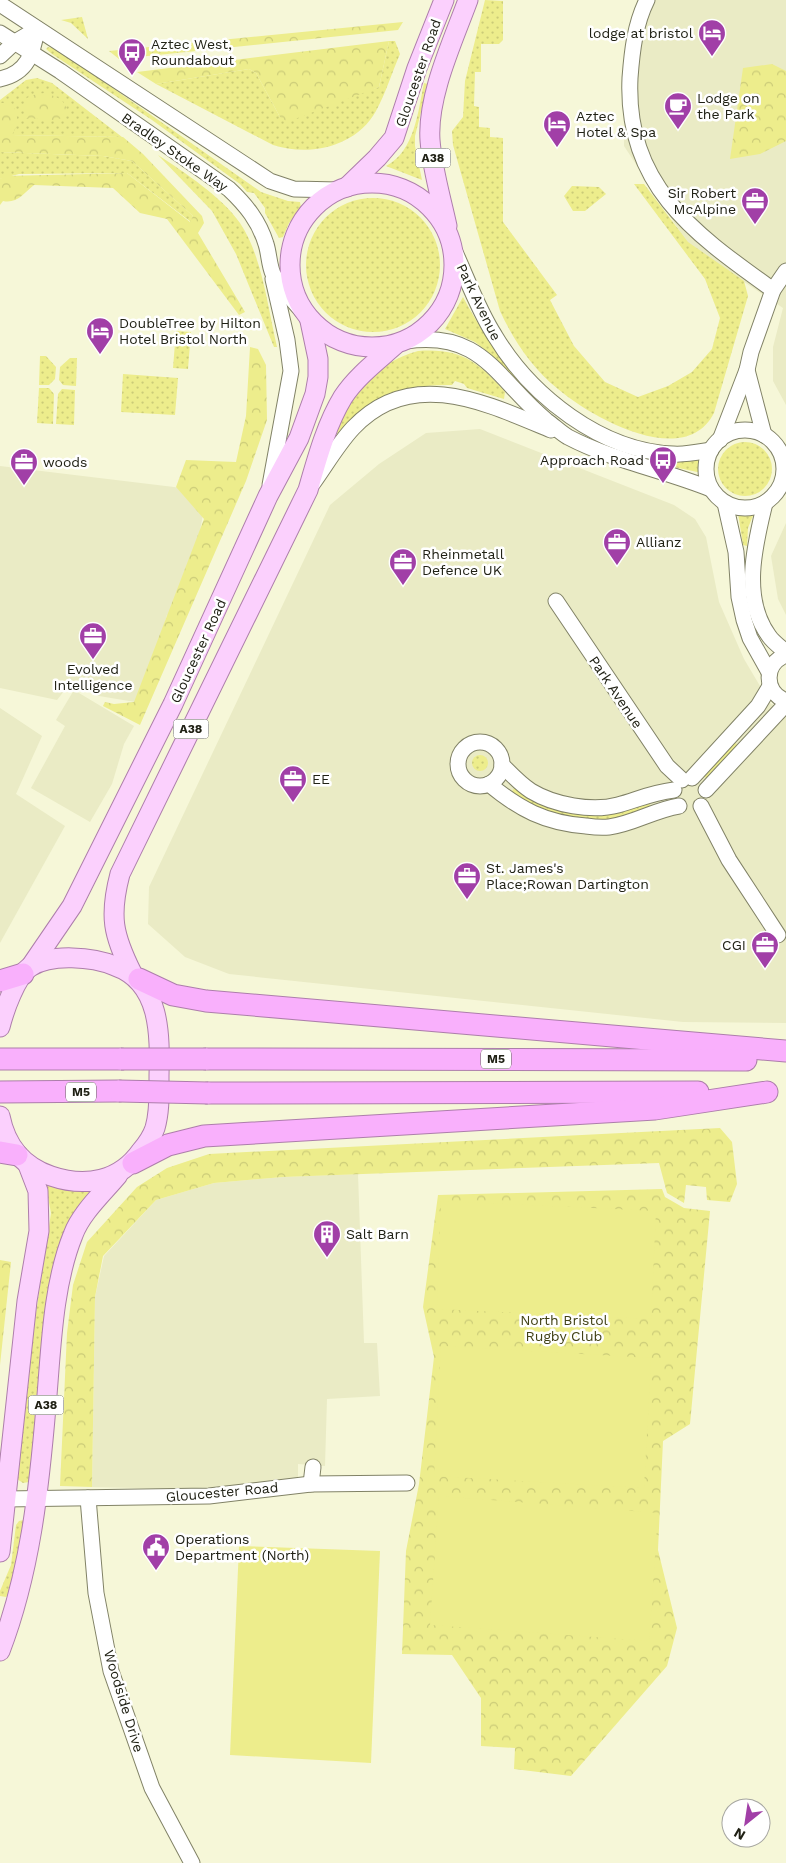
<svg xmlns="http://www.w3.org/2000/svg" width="786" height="1863" font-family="'Work Sans',sans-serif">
  <defs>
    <pattern id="grass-dots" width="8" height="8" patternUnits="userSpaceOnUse" patternTransform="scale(1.25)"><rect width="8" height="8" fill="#eded8c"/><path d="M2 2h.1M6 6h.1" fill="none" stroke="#cbcb78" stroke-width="1.8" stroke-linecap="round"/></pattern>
    <pattern id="forest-crowns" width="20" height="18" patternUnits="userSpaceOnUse" patternTransform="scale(1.25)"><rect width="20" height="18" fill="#eded8c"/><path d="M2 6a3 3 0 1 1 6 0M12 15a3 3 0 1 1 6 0" fill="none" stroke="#cbcb78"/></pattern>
  </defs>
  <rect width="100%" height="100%" fill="#f6f7d8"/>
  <g fill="#eaebc5">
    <path d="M 638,0 L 786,0 L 786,405 L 773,381 L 773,347 L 783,308 L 688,244 L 624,146 L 625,52 Z"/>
    <path d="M 480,429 L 674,505 L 695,519 L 706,537 L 719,602 L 744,659 L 770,703 L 786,712 L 786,1023 L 683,1022 L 229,974 L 185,957 L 148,924 L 149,887 L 330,505 L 379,464 L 426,433 Z"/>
    <path d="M 0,466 L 207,491 L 191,583 L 176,615 L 167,615 L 141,703 L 99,696 L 72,681 L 57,700 L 0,688 Z"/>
    <path d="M 786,523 L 786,615 L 778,599 L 771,556 Z"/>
    <path d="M 74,690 L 134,726 L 124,744 L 112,784 L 90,822 L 31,788 L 65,726 L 56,720 Z"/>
    <path d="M 0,708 L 42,736 L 16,794 L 65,826 L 0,943 Z"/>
    <path d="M 358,1174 L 364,1343 L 377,1343 L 380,1396 L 327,1399 L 325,1466 L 298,1464 L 298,1481 L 182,1489 L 92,1487 L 95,1297 L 104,1256 L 156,1200 L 214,1183 L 283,1177 Z"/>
  </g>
  <g fill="url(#grass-dots)">
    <path d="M 485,0 L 503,1 L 503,40 L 499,44 L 481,44 L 481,72 L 475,72 L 474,106 L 479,107 L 479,127 L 490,128 L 490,137 L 503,138 L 503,222 L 557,295 L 550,300 L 574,346 L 605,382 L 638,397 L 668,386 L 692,372 L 712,349 L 720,318 L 705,279 L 634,184 L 644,184 L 688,242 L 744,281 L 748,296 L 714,413 C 685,470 592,418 558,389 C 532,368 514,341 500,311 L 453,145 L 452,131 L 463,117 L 465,81 Z"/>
    <path d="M 82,17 L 88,39 L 71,23 L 61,20 Z"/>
    <path d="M 389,41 L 395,41 L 400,54 C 392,72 386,93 376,111 C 356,147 309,157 273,145 L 156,84 L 249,69 L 256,73 L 280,117 L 379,87 Z"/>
    <path d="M 48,47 L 57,49 L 261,192 L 288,201 L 300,202 L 301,208 L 289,223 L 283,237 L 279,238 L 265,213 L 265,208 L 254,193 L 247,192 L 240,184 L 152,120 L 52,54 L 46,49 Z"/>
    <path d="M 37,78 L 52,83 L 122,137 L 11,135 L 10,103 L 0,103 L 0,100 L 26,80 Z"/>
    <path d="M 424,83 L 428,84 L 415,136 L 415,146 L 422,180 L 386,166 C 415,151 418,111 424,83 Z"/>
    <path d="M 0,152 L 103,156 L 132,161 L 193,216 L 191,222 L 127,173 L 19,174 L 0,179 Z"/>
    <path d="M 158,155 C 184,172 222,197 240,223 C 262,255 268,309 277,347 L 274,347 L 236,254 L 212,211 Z"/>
    <path d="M 572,186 L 599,187 L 606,194 L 585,211 L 573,211 L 564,196 Z"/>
    <circle cx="373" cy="265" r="67"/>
    <path d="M 463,297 C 486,340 506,366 539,402 L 537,405 L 488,352 L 475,342 L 445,329 Z"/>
    <path d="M 176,331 L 191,332 L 188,369 L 173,368 Z"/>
    <path d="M 418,351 C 461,348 477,361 505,392 L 504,399 L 467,388 L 464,384 L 455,381 L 452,385 C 399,384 369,398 334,437 L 332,436 C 352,397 373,363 418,351 Z"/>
    <path d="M 40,356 L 46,356 L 56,367 L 55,379 L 49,385 L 39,385 Z"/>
    <path d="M 70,358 L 77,358 L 76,386 L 63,385 L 59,380 L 60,367 Z"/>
    <path d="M 123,374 L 178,378 L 175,415 L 121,412 Z"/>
    <path d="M 39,388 L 49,388 L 54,394 L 53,424 L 37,423 Z"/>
    <path d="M 62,389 L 75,390 L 74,425 L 56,424 L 58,394 Z"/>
    <circle cx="745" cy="469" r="27"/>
    <path d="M 656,459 L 674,461 L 702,460 L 702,473 L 655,463 Z"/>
    <path d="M 738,513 L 754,513 L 748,528 L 747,546 L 743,545 Z"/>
    <path d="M 734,741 L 738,746 L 707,779 L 702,774 Z"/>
    <circle cx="480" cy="763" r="8"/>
    <path d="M 515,787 L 545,803 L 648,801 L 652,809 L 605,821 L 554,815 L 510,794 Z"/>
    <path d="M 45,1182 L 94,1188 L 78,1211 L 33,1476 L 29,1482 L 23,1483 L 17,1479 L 26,1380 L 51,1213 Z"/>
    <path d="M 24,1520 L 27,1523 L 10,1593 L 6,1597 L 0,1596 L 0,1591 L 11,1565 L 16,1525 L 19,1521 Z"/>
  </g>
  <g fill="url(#forest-crowns)">
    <path d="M 403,22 L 398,30 L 119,59 L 109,51 Z"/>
    <path d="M 389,41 L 379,87 L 287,122 L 280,117 L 256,73 L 249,69 L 156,84 L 137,72 Z"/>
    <path d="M 772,64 L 786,71 L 786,141 L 760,154 L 730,159 L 743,68 Z"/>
    <path d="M 44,93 C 54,96 64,98 67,110 L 63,118 L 53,120 L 26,118 C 22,110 23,103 28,96 Z"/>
    <path d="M 0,103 L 11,103 C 19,113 19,124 12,135 L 123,137 L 143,154 L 202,216 L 204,223 L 198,233 L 245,312 L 239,315 L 167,219 L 140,213 L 113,188 L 34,185 C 24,193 17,204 3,201 L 0,205 L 0,179 L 5,176 L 127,173 L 190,222 L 193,216 L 132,161 L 103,156 L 0,152 Z"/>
    <path d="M 250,347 L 258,349 L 266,365 L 267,420 L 246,481 L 140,725 L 103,706 L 105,702 L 114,704 L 134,702 L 204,519 L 176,487 L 186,460 L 236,462 L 246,416 Z"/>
    <path d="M 720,1128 L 732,1142 L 737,1184 L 730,1202 L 707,1200 L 706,1187 L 686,1185 L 684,1203 L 667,1193 L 659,1163 L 283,1177 L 214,1183 L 156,1200 L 103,1256 L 95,1297 L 92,1487 L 60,1486 L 67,1333 L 73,1285 L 87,1242 L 137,1187 L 167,1168 L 209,1154 Z"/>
    <path d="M 662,1189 L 665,1197 L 684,1208 L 710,1211 L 690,1424 L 663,1441 L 658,1550 L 677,1628 L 667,1666 L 571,1776 L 514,1769 L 515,1748 L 481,1746 L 481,1698 L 452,1655 L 402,1654 L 406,1551 L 419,1484 L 434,1357 L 423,1307 L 438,1195 Z"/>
    <path d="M 0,1260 L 11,1262 L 0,1365 Z"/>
  </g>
  <g fill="#eded8c">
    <path d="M 441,1201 L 656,1211 L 651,1319 L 437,1309 Z"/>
    <path d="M 441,1346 L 651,1358 L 644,1488 L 434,1476 Z"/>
    <path d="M 439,1496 L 658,1513 L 649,1641 L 430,1625 Z"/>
    <path d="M 239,1546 L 380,1551 L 371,1763 L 230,1755 Z"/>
  </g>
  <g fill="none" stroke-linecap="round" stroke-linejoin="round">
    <g stroke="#818266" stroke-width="17">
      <g id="minor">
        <path d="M 647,0 C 635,24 632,51 630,78 C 625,186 695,234 773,290"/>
        <path d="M 0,4 L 270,181 L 294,189 L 338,190"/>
        <path d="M 0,33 L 60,71 L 229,189 C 246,205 259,221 266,244 C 269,253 269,265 273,274 C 280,288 292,299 302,311"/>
        <path d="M 0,56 L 15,42 L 37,29"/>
        <path d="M 0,79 C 28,73 33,53 37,29"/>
        <path d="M 454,250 C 467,278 478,310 495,336 C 531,396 601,451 673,454 C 685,455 699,452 711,450"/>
        <path d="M 406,341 C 483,330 496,379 547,421 C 554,426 561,433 568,437 C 614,461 664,470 711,489"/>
        <path d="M 747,370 L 764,435"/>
        <circle cx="745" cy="469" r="39"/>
        <path d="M 720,440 L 747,370 L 751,352 L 773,290 L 786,271"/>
        <path d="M 313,483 C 326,465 338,444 353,428 C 411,366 486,403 551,430"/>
        <path d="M 270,485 L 291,371 L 287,340 L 273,279"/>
        <path d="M 725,503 L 736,552 L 739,597 L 744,620 L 750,638 L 769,672"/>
        <path d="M 765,503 C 755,544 741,598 769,636 C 773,642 780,647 786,652"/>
        <path d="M 556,601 L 667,766 L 682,780"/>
        <path d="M 786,655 C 763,664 764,692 786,701"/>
        <circle cx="480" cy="764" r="22"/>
        <path d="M 502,765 C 511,774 520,784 531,791 C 554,805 592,812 618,805 C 639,799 651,793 674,790"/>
        <path d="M 692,778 L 758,706 L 770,686"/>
        <path d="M 489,784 C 519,809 545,823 586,826 C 593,827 601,828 609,827 C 633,824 654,810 679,806"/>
        <path d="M 706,790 L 786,704"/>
        <path d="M 701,806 L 729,860 L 778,935"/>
        <path d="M 311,1484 L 313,1467"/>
        <path d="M 88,1498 L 96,1593 L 111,1671 L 152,1788 L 192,1863"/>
        <path d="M 5,1499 L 209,1496 L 311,1484 L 407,1483"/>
      </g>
    </g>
    <g stroke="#ad7eab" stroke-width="21">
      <g id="major">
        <circle cx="372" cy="265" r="82"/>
        <path d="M 347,187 L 377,158 L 394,138 L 417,68 L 444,0"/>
        <path d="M 447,226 C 441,198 432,168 430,140 C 427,96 453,41 468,0"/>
        <path d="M 31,966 L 72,906 L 173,704 L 268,496 L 299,438 L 315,394 L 318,377 L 318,359 L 310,321"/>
        <path d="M 132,973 C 113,935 109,916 120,874 L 308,490 C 317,459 326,425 343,397 C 356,377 377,361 395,345"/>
        <path d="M 0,1027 C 4,1011 16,976 30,967 C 51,953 93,957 115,966 C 161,982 160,1035 159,1076 C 159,1093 160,1111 155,1128 C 152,1137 147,1144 141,1151 C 120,1181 86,1188 51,1176 C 22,1166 6,1146 0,1116"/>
        <path d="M 0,1552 L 27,1301 L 39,1231 L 38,1191 L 28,1165"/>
        <path d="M 0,1651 C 30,1573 39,1490 46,1407 C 51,1352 52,1287 73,1235 C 81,1213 103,1193 118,1175"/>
      </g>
    </g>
    <g stroke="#ad7eab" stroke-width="23">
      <g id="highway">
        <path d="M 139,979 L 173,995 L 206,1001 L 786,1051"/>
        <path d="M 0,981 L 23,974"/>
        <path d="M 0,1059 L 121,1059"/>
        <path d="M 206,1059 L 746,1060"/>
        <path d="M 0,1092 L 119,1091"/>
        <path d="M 208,1093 L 698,1092"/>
        <path d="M 0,1152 L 17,1155"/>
        <path d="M 133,1163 L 168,1145 L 204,1136 L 655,1109 L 767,1092"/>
      </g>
    </g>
    <use href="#minor" stroke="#fff" stroke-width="15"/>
    <use href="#major" stroke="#fbd0fd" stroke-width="19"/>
    <use href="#highway" stroke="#f9b0fc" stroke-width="21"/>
    <g stroke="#ad7eab" stroke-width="23" stroke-linecap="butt">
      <g id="highway-bridge">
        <path d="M 121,1059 L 206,1059"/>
        <path d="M 119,1091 L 208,1093"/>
      </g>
    </g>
    <use href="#highway-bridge" stroke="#f9b0fc" stroke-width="21"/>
  </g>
  <defs>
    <g id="hotel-pin" transform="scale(1.4375)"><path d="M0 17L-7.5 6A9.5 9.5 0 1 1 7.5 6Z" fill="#a13fa7" stroke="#fff"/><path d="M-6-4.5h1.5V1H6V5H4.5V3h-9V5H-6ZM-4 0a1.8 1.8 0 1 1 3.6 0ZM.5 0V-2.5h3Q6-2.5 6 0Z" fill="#fff"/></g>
    <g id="bus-pin" transform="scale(1.4375)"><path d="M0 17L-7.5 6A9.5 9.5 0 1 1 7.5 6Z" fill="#a13fa7" stroke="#fff"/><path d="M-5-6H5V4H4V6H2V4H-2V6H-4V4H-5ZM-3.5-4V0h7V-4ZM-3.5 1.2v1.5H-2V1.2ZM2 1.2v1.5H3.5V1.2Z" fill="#fff"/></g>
    <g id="cafe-pin" transform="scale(1.4375)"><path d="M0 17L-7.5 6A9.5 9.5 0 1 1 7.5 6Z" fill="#a13fa7" stroke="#fff"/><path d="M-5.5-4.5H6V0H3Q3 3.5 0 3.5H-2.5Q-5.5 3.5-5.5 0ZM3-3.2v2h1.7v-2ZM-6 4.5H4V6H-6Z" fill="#fff"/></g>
    <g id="office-pin" transform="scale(1.4375)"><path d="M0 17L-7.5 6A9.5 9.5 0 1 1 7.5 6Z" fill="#a13fa7" stroke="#fff"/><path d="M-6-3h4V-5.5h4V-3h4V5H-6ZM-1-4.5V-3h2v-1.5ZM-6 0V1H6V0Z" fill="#fff"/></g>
    <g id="building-pin" transform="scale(1.4375)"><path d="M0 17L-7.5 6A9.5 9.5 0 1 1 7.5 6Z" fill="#a13fa7" stroke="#fff"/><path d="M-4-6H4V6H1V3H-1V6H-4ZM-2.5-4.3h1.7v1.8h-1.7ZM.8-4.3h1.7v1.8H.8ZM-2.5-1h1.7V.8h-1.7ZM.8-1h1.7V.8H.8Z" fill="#fff"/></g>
    <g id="civic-pin" transform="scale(1.4375)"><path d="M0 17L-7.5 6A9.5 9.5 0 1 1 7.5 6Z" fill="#a13fa7" stroke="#fff"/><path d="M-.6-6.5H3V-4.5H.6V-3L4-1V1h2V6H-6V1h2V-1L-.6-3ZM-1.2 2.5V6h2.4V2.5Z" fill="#fff"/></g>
  </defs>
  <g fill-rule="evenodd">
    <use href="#hotel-pin" x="712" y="33"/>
    <use href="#bus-pin" x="132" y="52"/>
    <use href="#cafe-pin" x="678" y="106"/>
    <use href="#hotel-pin" x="557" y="124"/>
    <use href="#office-pin" x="755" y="201"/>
    <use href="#hotel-pin" x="100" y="331"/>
    <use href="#bus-pin" x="663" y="460"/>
    <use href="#office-pin" x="24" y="462"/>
    <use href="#office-pin" x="617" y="542"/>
    <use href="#office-pin" x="403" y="562"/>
    <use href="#office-pin" x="93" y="636"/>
    <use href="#office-pin" x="293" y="779"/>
    <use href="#office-pin" x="467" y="876"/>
    <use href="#office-pin" x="765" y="945"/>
    <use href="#building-pin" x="327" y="1234"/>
    <use href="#civic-pin" x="156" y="1547"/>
  </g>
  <g text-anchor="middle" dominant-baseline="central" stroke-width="5" stroke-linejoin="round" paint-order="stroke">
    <g fill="#fff" stroke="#63645b" stroke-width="1">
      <rect x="415.5" y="148.5" width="35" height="19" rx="4"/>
      <rect x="173.5" y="719.5" width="35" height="19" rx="4"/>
      <rect x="481" y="1049.5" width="30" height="19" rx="4"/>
      <rect x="66" y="1082.5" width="30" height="19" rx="4"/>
      <rect x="28.5" y="1395.5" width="35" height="19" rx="4"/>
    </g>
    <g font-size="12" font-weight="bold" fill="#202115">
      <text x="433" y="158">A38</text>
      <text x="191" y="729">A38</text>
      <text x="496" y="1059">M5</text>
      <text x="81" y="1092">M5</text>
      <text x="46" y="1405">A38</text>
    </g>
    <g font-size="14" fill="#202115" stroke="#fff" text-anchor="start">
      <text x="693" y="33" text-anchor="end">lodge at bristol</text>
      <text x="151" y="44">Aztec West,<tspan x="151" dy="16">Roundabout</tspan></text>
      <text x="697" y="98">Lodge on<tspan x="697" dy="16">the Park</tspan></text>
      <text x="576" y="116">Aztec<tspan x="576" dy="16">Hotel &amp; Spa</tspan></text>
      <text x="736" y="193" text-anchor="end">Sir Robert<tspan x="736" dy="16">McAlpine</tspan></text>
      <text x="119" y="323">DoubleTree by Hilton<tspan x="119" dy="16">Hotel Bristol North</tspan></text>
      <text x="644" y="460" text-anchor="end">Approach Road</text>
      <text x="43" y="462">woods</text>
      <text x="636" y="542">Allianz</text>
      <text x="422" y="554">Rheinmetall<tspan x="422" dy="16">Defence UK</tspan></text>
      <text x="93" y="669" text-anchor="middle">Evolved<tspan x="93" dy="16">Intelligence</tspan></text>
      <text x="312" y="779">EE</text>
      <text x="486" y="868">St. James's<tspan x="486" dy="16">Place;Rowan Dartington</tspan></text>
      <text x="746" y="945" text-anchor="end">CGI</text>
      <text x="346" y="1234">Salt Barn</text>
      <text x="175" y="1539">Operations<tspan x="175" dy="16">Department (North)</tspan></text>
    </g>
    <g font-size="14" fill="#202115" stroke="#fff">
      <text transform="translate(418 73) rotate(-71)">Gloucester Road</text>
      <text transform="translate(175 152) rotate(35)">Bradley Stoke Way</text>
      <text transform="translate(479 302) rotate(64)">Park Avenue</text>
      <text transform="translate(198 651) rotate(-65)">Gloucester Road</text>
      <text transform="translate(616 692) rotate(56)">Park Avenue</text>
      <text transform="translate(222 1492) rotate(-5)">Gloucester Road</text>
      <text transform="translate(124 1701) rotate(73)">Woodside Drive</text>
    </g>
    <g font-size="14" fill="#424216" stroke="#fff">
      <text x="564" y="1320">North Bristol<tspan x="564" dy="16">Rugby Club</tspan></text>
    </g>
  </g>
  <g transform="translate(746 1823) rotate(210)"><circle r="24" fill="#ffffff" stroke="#a6a6a1"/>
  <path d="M0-4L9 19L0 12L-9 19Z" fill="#a13fa7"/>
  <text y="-8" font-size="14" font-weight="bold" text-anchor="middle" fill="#202115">N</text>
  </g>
</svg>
